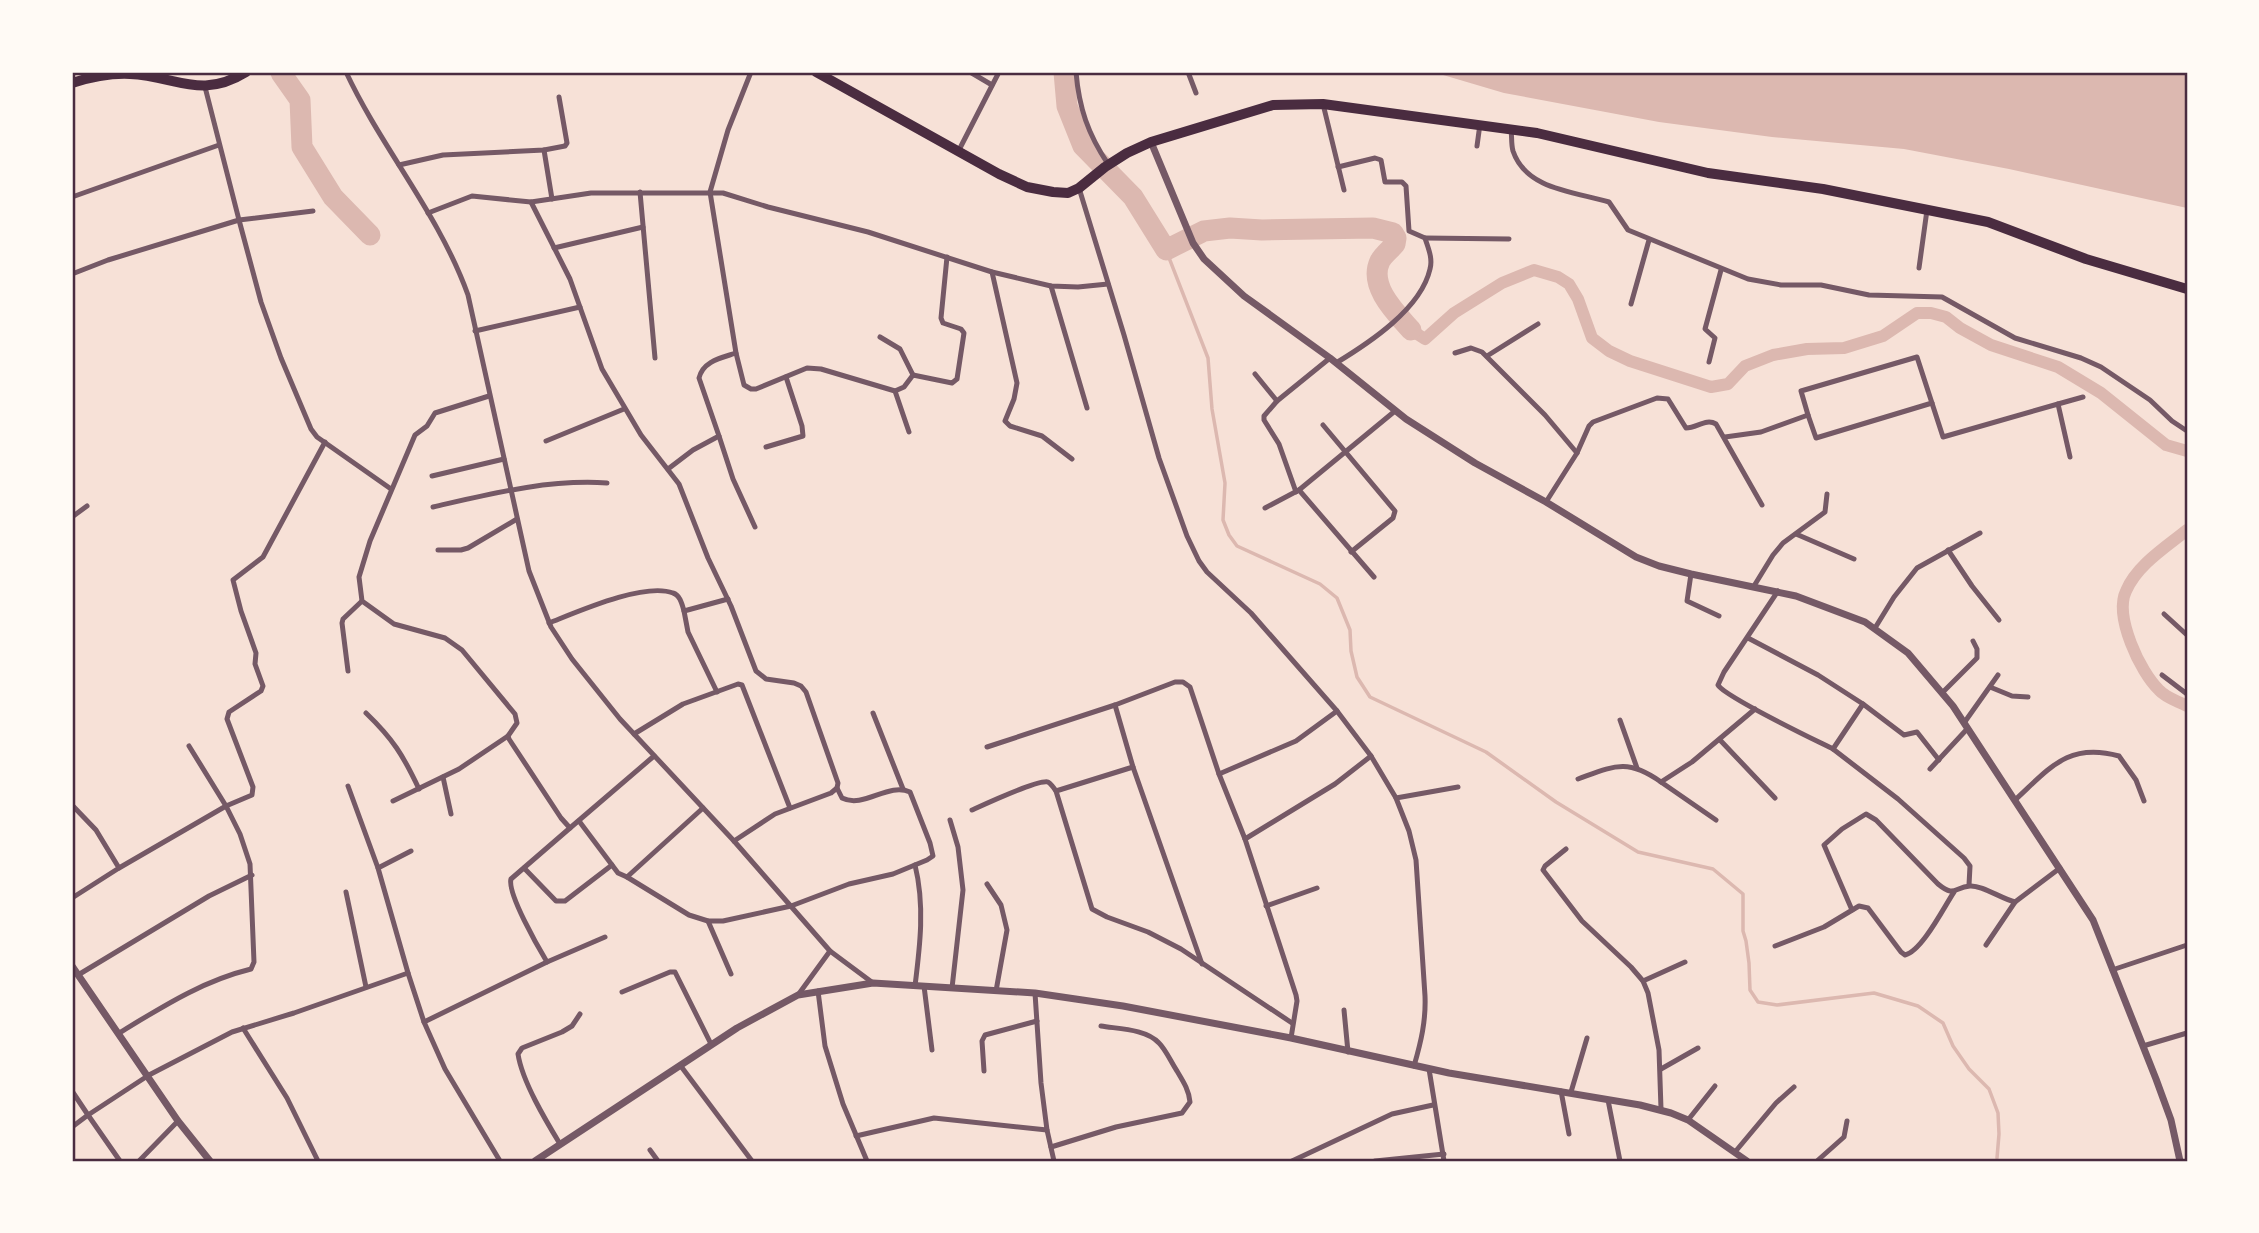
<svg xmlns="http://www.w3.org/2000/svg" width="2259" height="1233" font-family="'PT Sans Narrow',sans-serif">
  <rect width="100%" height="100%" fill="#f7e1d7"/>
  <path fill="#dcb8b0" d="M 1433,72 L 2187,72 L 2187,208 L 2009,169 L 1904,149 L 1772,137 L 1659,122 L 1504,93 Z"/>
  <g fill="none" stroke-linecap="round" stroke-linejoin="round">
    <path stroke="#dcb8b0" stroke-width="3.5" d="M 1166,250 L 1208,358 L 1212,409 L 1225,483 L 1223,520 L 1229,535 L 1237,546 L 1320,584 L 1337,598 L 1350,630 L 1351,651 L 1357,677 L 1370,697 L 1486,752 L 1556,802 L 1638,852 L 1713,869 L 1743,894 L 1743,931 L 1746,941 L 1749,963 L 1750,990 L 1758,1002 L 1777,1005 L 1874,993 L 1918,1006 L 1943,1023 L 1953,1046 L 1969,1069 L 1989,1089 L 1998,1113 L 1999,1134 L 1997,1158"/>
    <g stroke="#dcb8b0" stroke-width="12">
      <path d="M 1411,330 L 1425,339 L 1454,313 L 1502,283 L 1534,270 L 1558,277 L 1569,284 L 1578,299 L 1592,338 L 1609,351 L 1630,361 L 1711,387 L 1728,384 L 1745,366 L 1773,355 L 1807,349 L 1844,348 L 1883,336 L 1917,313 L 1931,313 L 1946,317 L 1960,328 L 1991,345 L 2058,367 L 2101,393 L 2166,445 L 2187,451"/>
      <path d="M 2187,530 C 2166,547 2137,565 2126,591 C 2114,616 2140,672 2159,690 C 2166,698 2178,701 2187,706"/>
    </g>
    <g stroke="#dcb8b0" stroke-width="21">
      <path d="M 1064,72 L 1067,106 L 1083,146 L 1133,197 L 1166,250 L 1204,231 L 1230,228 L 1262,230 L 1373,228 L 1393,233 L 1396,238 L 1395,244 C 1391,249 1383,255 1380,261 C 1368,286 1396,313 1411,330"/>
      <path d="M 281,73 L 300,100 L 302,147 L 333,197 L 370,235"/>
    </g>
    <g stroke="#755966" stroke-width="5">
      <path d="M 346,72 C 382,149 439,214 468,295 L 529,571 L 551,627 L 572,659 L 620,719 L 734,841 L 830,951 L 873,983"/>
      <path d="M 751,72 L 728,130 L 710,192 L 736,353 L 744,385 L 751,389 L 756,389 L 807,368 L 821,369 L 895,391 L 909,432"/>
      <path d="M 970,72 L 992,85"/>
      <path d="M 1076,72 C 1079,108 1088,134 1108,164"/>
      <path d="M 1188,72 L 1196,93"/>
      <path d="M 1323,104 L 1344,190"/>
      <path d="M 1511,129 C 1512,136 1511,144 1513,151 C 1526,190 1576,192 1609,202 L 1628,230 L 1748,279 L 1781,285 L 1821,285 L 1869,295 L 1942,297 L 2015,338 L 2081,358 L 2101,367 L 2150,400 L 2172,421 L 2187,431"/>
      <path d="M 1477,146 L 1480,124"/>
      <path d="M 544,150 L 552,199"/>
      <path d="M 959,150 L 999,72"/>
      <path d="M 399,165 L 443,155 L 544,150 L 565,146 L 567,143 L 559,97"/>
      <path d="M 1079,188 L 1124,335 L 1159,458 L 1187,536 L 1199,561 L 1207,572 L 1251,613 L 1337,711 L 1371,756 L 1396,798 L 1409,831 L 1416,860 L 1425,996 C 1426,1021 1421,1042 1414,1066"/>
      <path d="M 640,192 L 655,358"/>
      <path d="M 72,197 L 219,145"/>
      <path d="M 531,202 L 570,279 L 602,369 L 641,435 L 679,484 L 708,558 L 731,606 L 756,671 L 766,679 L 794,683 L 801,686 L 806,692 L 838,783 L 837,788 L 831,793 L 775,814 L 734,841"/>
      <path d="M 313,211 L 239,220 L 261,302 L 281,358 L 311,429 L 317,437 L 391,489"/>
      <path d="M 428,213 L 472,196 L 531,202 L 591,193 L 723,193 L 768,207 L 868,232 L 992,272 L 1051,286 L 1078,287 L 1108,284"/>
      <path d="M 1425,238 L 1509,239"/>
      <path d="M 554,248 L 643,227"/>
      <path d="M 1919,268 L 1927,210"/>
      <path d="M 992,272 L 1017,383 L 1014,399 L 1005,421 L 1010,426 L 1042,436 L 1072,459"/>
      <path d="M 72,274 L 108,260 L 239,220 L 205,87"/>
      <path d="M 1051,286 L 1087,408"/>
      <path d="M 1631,304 L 1649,240"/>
      <path d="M 475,331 L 580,307"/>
      <path d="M 880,337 L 900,349 L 913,375"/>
      <path d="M 1455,353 L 1471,348 L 1482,352 L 1545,415 L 1577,453"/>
      <path d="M 1487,356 L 1538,324"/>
      <path d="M 1709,362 L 1715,338 L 1705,329 L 1721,270"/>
      <path d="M 1336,363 C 1369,343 1421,309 1430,269 C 1433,258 1428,248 1425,238 L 1409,231 L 1406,186 L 1402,182 L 1385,182 L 1381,160 L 1375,158 L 1338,167"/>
      <path d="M 1255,374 L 1277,401"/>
      <path d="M 895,391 L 904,387 L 913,375 L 952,383 L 957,379 L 964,333 L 961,329 L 943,323 L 941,318 L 947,257"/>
      <path d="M 489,396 L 435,413 L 427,426 L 415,435 L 370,541 L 359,577 L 362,601 L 394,624 L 445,638 L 462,650 L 515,714 L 517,723 L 508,736 L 509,739 L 561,818 L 570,828 L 654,756"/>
      <path d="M 2058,404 L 2083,397"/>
      <path d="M 1808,415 L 1801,391 L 1917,357 L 1943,437 L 2058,404 L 2070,457"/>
      <path d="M 1323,425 L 1395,511 L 1393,518 L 1351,552"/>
      <path d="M 719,436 L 733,479 L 755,527"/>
      <path d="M 1725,437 L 1761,432 L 1808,415 L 1816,438 L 1932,403"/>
      <path d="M 546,441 L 624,409"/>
      <path d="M 766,447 L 803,436 L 802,426 L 786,377"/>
      <path d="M 668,469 L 693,450 L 719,436 L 699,378 C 703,361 721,358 736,353"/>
      <path d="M 432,476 L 504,459"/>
      <path d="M 1299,490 L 1374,577"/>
      <path d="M 1296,492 L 1279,444 L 1264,420 L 1264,416 L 1277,401 L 1330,358"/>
      <path d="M 1546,502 L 1577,453 L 1589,426 L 1593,422 L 1657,398 L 1668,399 L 1686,428 C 1697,428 1706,418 1716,424 L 1762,505"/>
      <path d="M 433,507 C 490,494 548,479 607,483"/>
      <path d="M 1265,508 L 1299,490 L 1395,411"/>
      <path d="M 72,517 L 87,506"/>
      <path d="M 1796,534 L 1854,559"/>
      <path d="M 438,550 L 461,550 L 468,548 L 517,519"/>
      <path d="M 1948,550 L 1972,586 L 1999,620"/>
      <path d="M 1691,574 L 1687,601 L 1719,616"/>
      <path d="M 1754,586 L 1773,555 L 1783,543 L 1825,512 L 1827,494"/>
      <path d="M 684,611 L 688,632 L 717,692"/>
      <path d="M 2164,614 L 2187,635"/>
      <path d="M 549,623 C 577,612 644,582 673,593 C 680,595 682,604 684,611 L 728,599"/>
      <path d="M 1875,628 L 1894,597 L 1917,568 L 1980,533"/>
      <path d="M 1748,638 L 1818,675 L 1863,704 L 1833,749 C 1813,739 1725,697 1718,685 L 1724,672 L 1778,591"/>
      <path d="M 348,671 L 342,623 L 343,619 L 362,601"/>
      <path d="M 2162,675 L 2187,694"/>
      <path d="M 1990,687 L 2012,696 L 2028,697"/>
      <path d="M 1942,693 L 1977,658 L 1977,649 L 1973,641"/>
      <path d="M 1863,704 L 1904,735 L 1917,732 L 1939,760"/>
      <path d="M 1115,705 L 1133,767"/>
      <path d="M 366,713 C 393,739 403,755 419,789"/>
      <path d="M 873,713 L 903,789"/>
      <path d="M 1620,720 L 1637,768"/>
      <path d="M 1964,723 L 1998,675"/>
      <path d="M 634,734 L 683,704 L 738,684 L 742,685 L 790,808"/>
      <path d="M 1720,740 L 1775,798"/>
      <path d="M 189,746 L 226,806 L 252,795 L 253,787 L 227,719 L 229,712 L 261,691 L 263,686 L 255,664 L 256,653 L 241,611 L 233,580 L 263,557 L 325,442"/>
      <path d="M 987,747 L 1115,705 L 1175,682 L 1183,682 L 1190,687 L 1219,774 L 1245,839 L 1296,995 L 1297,1001 L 1291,1038"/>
      <path d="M 1833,749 L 1898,799 L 1964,858 L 1970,866 L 1969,885"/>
      <path d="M 1930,769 L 1968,728"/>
      <path d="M 1219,774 L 1296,741 L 1337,711"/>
      <path d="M 443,777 L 451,814"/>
      <path d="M 1578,779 C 1614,766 1627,758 1661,782"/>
      <path d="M 348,786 L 378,868"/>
      <path d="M 1056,791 L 1133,767 L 1202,964"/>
      <path d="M 1396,798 L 1458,787"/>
      <path d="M 2015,800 C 2050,768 2068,742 2119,756 L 2136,780 L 2144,801"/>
      <path d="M 393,801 L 459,769 L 508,736"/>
      <path d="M 72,805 L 96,830 L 119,868 L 72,898"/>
      <path d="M 972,810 C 983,805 1039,779 1048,782 C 1051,784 1054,788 1056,791 L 1092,909 L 1107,917 L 1148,932 L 1181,949 L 1292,1023"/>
      <path d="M 950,820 L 958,847 L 963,890 L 952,988"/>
      <path d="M 1716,820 L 1661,782 L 1692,762 L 1755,709"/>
      <path d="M 579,821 L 618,873 L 627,877 L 703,808"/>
      <path d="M 1245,839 L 1335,784 L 1371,756"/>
      <path d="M 1566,849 L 1545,866 L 1543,870 L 1582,921 L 1631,967 L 1643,981 L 1648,993 L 1659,1050 L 1661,1109"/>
      <path d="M 119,868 L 226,806 L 240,834 L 250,864 L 254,962 L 251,969 C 202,981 162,1007 119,1033"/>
      <path d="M 524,868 L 556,901 L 565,901 L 612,865"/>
      <path d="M 627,877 L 689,915 L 708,921 L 723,921 L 791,906 L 849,884 L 893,874 L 927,860 L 933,856 L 930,843 L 910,792 C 888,782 864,809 842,798 L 837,788"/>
      <path d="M 987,884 L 1001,905 L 1007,930 L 996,991"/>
      <path d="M 346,892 L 366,987"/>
      <path d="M 1266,906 L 1317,888"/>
      <path d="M 1852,910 L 1824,845 L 1842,829 L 1866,814 L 1876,820 L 1938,884 C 1955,898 1954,887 1970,886 C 1982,885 2002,899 2015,902 L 2060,868"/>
      <path d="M 708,921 L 731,974"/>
      <path d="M 1986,945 L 2015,902"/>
      <path d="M 1775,946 L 1824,927 L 1859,906 L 1868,908 L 1901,952 L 1905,955 C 1922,951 1944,907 1954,892"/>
      <path d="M 547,962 L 605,937"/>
      <path d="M 2112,970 L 2187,945"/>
      <path d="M 408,973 L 378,868 L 411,851"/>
      <path d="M 78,975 L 209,896 L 252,875"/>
      <path d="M 1643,981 L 1685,962"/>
      <path d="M 915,986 C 920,946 925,905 915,865"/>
      <path d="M 924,986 L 932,1050"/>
      <path d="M 818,991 L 825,1046 L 843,1104 L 867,1161"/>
      <path d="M 622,992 L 670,972 L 675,972 L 711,1044"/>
      <path d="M 798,995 L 830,951"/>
      <path d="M 1344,1010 L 1348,1052"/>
      <path d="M 424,1022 L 547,962 C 538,947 507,893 511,879 L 570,828"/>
      <path d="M 243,1028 L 287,1098 L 318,1161"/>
      <path d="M 2143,1046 L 2187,1033"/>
      <path d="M 680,1065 L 752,1161"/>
      <path d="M 1429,1069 L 1444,1161"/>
      <path d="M 1661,1069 L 1698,1048"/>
      <path d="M 984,1071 L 982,1041 L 985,1035 L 1037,1021"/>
      <path d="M 72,1091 L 88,1115 L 149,1075 L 232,1032 L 294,1013 L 408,973 L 424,1022 L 445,1069 L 500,1161"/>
      <path d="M 1561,1091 L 1569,1134"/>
      <path d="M 1571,1092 L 1587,1038"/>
      <path d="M 1608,1100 L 1620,1161"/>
      <path d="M 1688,1120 L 1715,1086"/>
      <path d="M 72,1127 L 88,1115 L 120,1161"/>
      <path d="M 1047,1130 L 1054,1161"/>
      <path d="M 856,1136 L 934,1118 L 1047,1130 L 1041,1083 L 1035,993"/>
      <path d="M 560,1144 C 546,1121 522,1081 518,1054 L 522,1048 L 562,1032 L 572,1026 L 580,1014"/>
      <path d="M 1051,1147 L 1116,1127 L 1182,1113 L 1190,1102 C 1189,1090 1183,1081 1177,1071 C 1171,1062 1166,1050 1159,1043 C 1146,1029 1119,1029 1101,1026"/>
      <path d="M 650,1150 L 658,1161"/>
      <path d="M 1735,1152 L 1776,1103 L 1794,1087"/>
      <path d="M 139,1161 L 178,1121"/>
      <path d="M 1292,1161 L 1392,1114 L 1433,1105"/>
      <path d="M 1375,1161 L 1444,1154"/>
      <path d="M 1817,1161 L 1844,1137 L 1847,1121"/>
    </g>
    <g stroke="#755966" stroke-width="7">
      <path d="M 1151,142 L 1193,243 L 1204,259 L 1244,296 L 1330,358 L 1406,419 L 1475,463 L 1546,502 L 1636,557 L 1659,566 L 1691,574 L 1796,596 L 1865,622 L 1908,653 L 1953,706 L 2093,920 L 2156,1079 L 2171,1120 L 2180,1161"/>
      <path d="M 72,966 L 178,1121 L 210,1161"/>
      <path d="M 535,1161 L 737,1028 L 798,995 L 873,983 L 1035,993 L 1123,1006 L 1291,1038 L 1449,1073 L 1640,1105 L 1671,1113 L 1688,1120 L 1747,1161"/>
    </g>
    <g stroke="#4a2c40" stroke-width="10">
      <path d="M 816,72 L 999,174 L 1027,187 L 1053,192 L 1068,193 L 1079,188 L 1105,167 L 1127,153 L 1151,142 L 1273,105 L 1323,104 L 1537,133 L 1708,173 L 1823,189 L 1988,222 L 2086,259 L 2187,289"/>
      <path d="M 72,83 C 91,77 110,73 130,74 C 176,76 201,100 246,72"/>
    </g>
  </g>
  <rect width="2259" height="1233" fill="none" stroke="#fffaf5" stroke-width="147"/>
  <rect x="74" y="74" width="2112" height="1086" fill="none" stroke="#4a2c40" stroke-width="2.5"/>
</svg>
